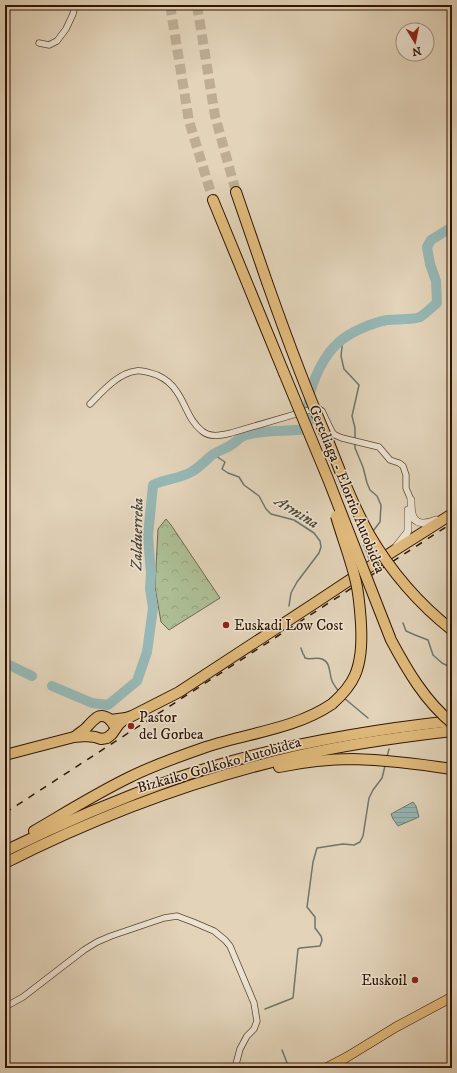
<svg xmlns="http://www.w3.org/2000/svg" width="457" height="1073" font-family="'IM FELL DW Pica',serif">
  <defs>
    <pattern id="forest-crowns" width="20" height="18" patternUnits="userSpaceOnUse"><rect width="20" height="18" fill="#adbe95"/><path d="M2 6a3 3 0 1 1 6 0M12 15a3 3 0 1 1 6 0" fill="none" stroke="#95a27f"/></pattern>
    <pattern id="water-rules" width="6" height="5" patternUnits="userSpaceOnUse"><rect width="6" height="5" fill="#96b7b5"/><path d="M0 2.5h6" fill="none" stroke="#829c9a"/></pattern>
  </defs>
  <rect width="100%" height="100%" fill="#e2d3b9"/>
  <filter id="stains"><feTurbulence type="fractalNoise" baseFrequency=".005" numOctaves="4"/><feColorMatrix values="0 0 0 0 .2 0 0 0 0 .09 0 0 0 0 .02 0 0 0 .5 -.17"/></filter>
  <radialGradient id="worn" r=".72"><stop offset=".6" stop-color="#630" stop-opacity="0"/><stop offset="1" stop-color="#630" stop-opacity=".3"/></radialGradient>
  <path fill="url(#forest-crowns)" stroke="#6e6a4b" d="M 166,519 L 171,525 L 220,598 L 169,630 L 161,622 L 155,587 L 158,529 Z"/>
  <path fill="url(#water-rules)" stroke="#6d766d" d="M 413,802 L 416,806 L 419,817 L 398,826 L 393,819 L 391,814 Z"/>
  <g fill="none" stroke-linecap="round" stroke-linejoin="round">
    <g stroke="#6d766d" stroke-width="1.5">
      <path d="M 343,339 L 341,356 L 344,369 L 359,385 L 352,416 L 355,428 L 355,438"/>
      <path d="M 355,442 L 355,448 L 363,467 L 367,483 L 370,490 L 377,496 L 381,505 L 380,522 L 373,531"/>
      <path d="M 213,454 L 225,462 L 222,469 L 228,473 L 239,477 L 244,485 L 259,496 L 266,509 L 271,514 L 294,520 L 314,533 L 320,541 L 321,547 L 319,553 L 297,582 L 291,593 L 289,606"/>
      <path d="M 366,538 L 364,545 L 369,559"/>
      <path d="M 403,623 L 406,631 L 415,635 L 428,640 L 433,655 L 442,663 L 452,668"/>
      <path d="M 301,648 L 303,654 L 304,655 L 305,658 C 310,660 316,657 322,659 C 331,662 329,674 332,681 C 334,685 337,689 339,692"/>
      <path d="M 344,698 L 368,718"/>
      <path d="M 387,757 L 389,749"/>
      <path d="M 265,1009 L 293,998 L 298,949 L 300,948 L 320,946 L 322,940 L 321,936 L 315,928 L 315,917 L 307,907 L 313,862 L 317,848 L 343,844 L 354,845 L 360,842 L 363,836 L 369,798 L 373,790 L 382,778 L 385,766"/>
      <path d="M 282,1050 L 289,1068"/>
    </g>
    <g stroke="#96b7b5" stroke-width="10">
      <path d="M 5,663 L 32,676"/>
      <path d="M 52,686 L 92,703 L 108,705 L 137,681 L 147,652 L 153,608 L 150,589 L 151,573 L 148,536 L 153,485 C 165,479 179,479 191,472 C 199,468 205,461 212,455 C 218,451 225,449 231,445 C 236,442 241,436 246,435 C 266,429 287,432 307,429 C 307,426 308,423 309,420 C 309,412 308,405 309,398 C 313,379 324,355 339,342 C 350,332 372,323 387,320 C 395,319 414,320 420,317 C 426,313 432,307 437,303 L 436,281 L 430,264 L 427,247 L 431,240 L 452,227"/>
    </g>
    <g stroke="#bead94" stroke-width="10" stroke-dasharray="10 5" stroke-linecap="butt">
      <path d="M 170,5 L 189,121 L 213,200"/>
      <path d="M 197,5 L 215,116 L 236,192"/>
    </g>
    <g stroke="#5c442f" stroke-width="7">
      <g id="minor">
        <path d="M 39,43 L 49,45 L 57,41 L 66,29 L 73,14 L 75,5"/>
        <path d="M 90,404 C 102,392 118,373 136,371 C 143,370 150,373 157,375 C 166,379 172,384 177,392 C 186,405 189,421 202,431 C 210,438 222,435 231,433 L 313,409 L 319,409 L 322,411 L 332,432 L 335,435 L 342,438 L 379,447 L 390,460 L 399,463 L 403,466 L 406,475 L 406,488 L 411,500"/>
        <path d="M 5,1007 L 23,997 L 84,950 L 97,942 L 111,936 L 164,918 L 177,916 L 193,922 L 214,931 L 225,940 L 230,946 L 254,1003 L 257,1021 L 254,1029 L 247,1036 L 240,1049 L 235,1068"/>
      </g>
    </g>
    <g stroke="#5c442f" stroke-width="8">
      <g id="tertiary">
        <path d="M 411,500 C 411,504 411,509 412,513 C 414,526 427,524 436,520"/>
        <path d="M 396,547 L 407,533 L 408,530 L 408,510"/>
      </g>
    </g>
    <g stroke="#301501" stroke-width="10">
      <path id="primary" d="M 326,1068 L 347,1057 L 396,1027 L 452,997"/>
    </g>
    <g stroke="#301501" stroke-width="12">
      <g id="trunk">
        <path d="M 110,720 L 126,718 L 132,716 L 179,692 L 318,601 L 392,552 L 452,514"/>
        <path d="M 76,736 C 79,733 83,731 86,728 C 89,725 91,722 95,719 C 101,713 110,717 113,724"/>
        <path d="M 5,755 L 74,737 L 86,736 L 95,737 L 101,739 L 107,738 L 112,734 L 119,724 L 126,718"/>
      </g>
    </g>
    <g stroke="#301501" stroke-width="12">
      <g id="motorway">
        <path d="M 236,192 L 267,282"/>
        <path d="M 213,200 L 284,373"/>
        <path d="M 279,767 C 303,762 329,759 353,759 C 386,760 419,764 452,769"/>
        <path d="M 34,831 C 65,813 97,793 130,777 C 154,765 180,756 206,747 C 248,733 295,729 332,704"/>
        <path d="M 5,851 C 62,823 121,798 180,777 C 268,747 360,731 452,721"/>
        <path d="M 5,863 C 98,816 196,779 297,756 C 348,744 400,737 452,731"/>
      </g>
    </g>
    <use href="#minor" stroke="#ece2d2" stroke-width="5.5"/>
    <use href="#tertiary" stroke="#ece2d2" stroke-width="7"/>
    <use href="#primary" stroke="#e1ba7c" stroke-width="9"/>
    <use href="#trunk" stroke="#e1ba7c" stroke-width="10"/>
    <use href="#motorway" stroke="#e1ba7c" stroke-width="10"/>
    <path stroke="#301501" stroke-width="1.5" stroke-dasharray="7 7" stroke-linecap="butt" d="M 5,813 L 452,523"/>
    <g stroke="#301501" stroke-width="12" stroke-linecap="butt">
      <g id="motorway-bridge">
        <path d="M 267,282 C 286,336 306,390 329,443 C 341,474 353,505 369,534 C 390,570 419,604 452,630"/>
        <path d="M 284,373 L 328,479 L 391,640 C 407,670 425,701 452,723"/>
        <path d="M 332,704 C 341,696 350,687 355,675 C 362,659 362,641 361,624 C 360,608 359,593 355,578 C 350,557 342,537 336,516"/>
      </g>
    </g>
    <use href="#motorway-bridge" stroke="#e1ba7c" stroke-width="10"/>
  </g>
  <g fill="#8f2418" stroke="#ece2d2" stroke-width="1.5">
    <circle cx="226" cy="625" r="4"/>
    <circle cx="131" cy="726" r="4"/>
    <circle cx="415" cy="980" r="4"/>
  </g>
  <g text-anchor="middle" dominant-baseline="central" stroke-width="3" stroke-linejoin="round" paint-order="stroke">
    <g font-size="15" fill="#301501" stroke="#ece2d2">
      <text transform="translate(347 489) rotate(68)">Gerediaga - Elorrio Autobidea</text>
      <text transform="translate(219 765) rotate(-16)">Bizkaiko Golkoko Autobidea</text>
    </g>
    <g font-size="15" fill="#301501" stroke="#ece2d2" text-anchor="start">
      <text x="234" y="625">Euskadi Low Cost</text>
      <text x="139" y="717">Pastor<tspan x="139" dy="17">del Gorbea</tspan></text>
      <text x="407" y="980" text-anchor="end">Euskoil</text>
    </g>
    <g font-size="16" font-style="italic" fill="#4f4637" stroke="#ece2d2">
      <text transform="translate(297 512) rotate(32)">Armina</text>
      <text transform="translate(137 534) rotate(-89)">Zalduerreka</text>
    </g>
  </g>
  <rect width="457" height="1073" fill="none" stroke="#e2d3b9" stroke-width="20"/>
  <rect x="6" y="6" width="445" height="1061" fill="none" stroke="#301501" stroke-width="2"/>
  <rect x="10" y="10" width="437" height="1053" fill="none" stroke="#301501"/>
  <g transform="translate(415 42) rotate(170)"><circle r="19" fill="#ece2d2" stroke="#a1907e"/>
  <path d="M0-3L7 15L0 10L-7 15Z" fill="#8f2418"/>
  <text y="-6" font-size="11" font-weight="bold" text-anchor="middle" fill="#301501">N</text>
  </g>
  <rect width="100%" height="100%" filter="url(#stains)"/>
  <rect width="100%" height="100%" fill="url(#worn)"/>
</svg>
